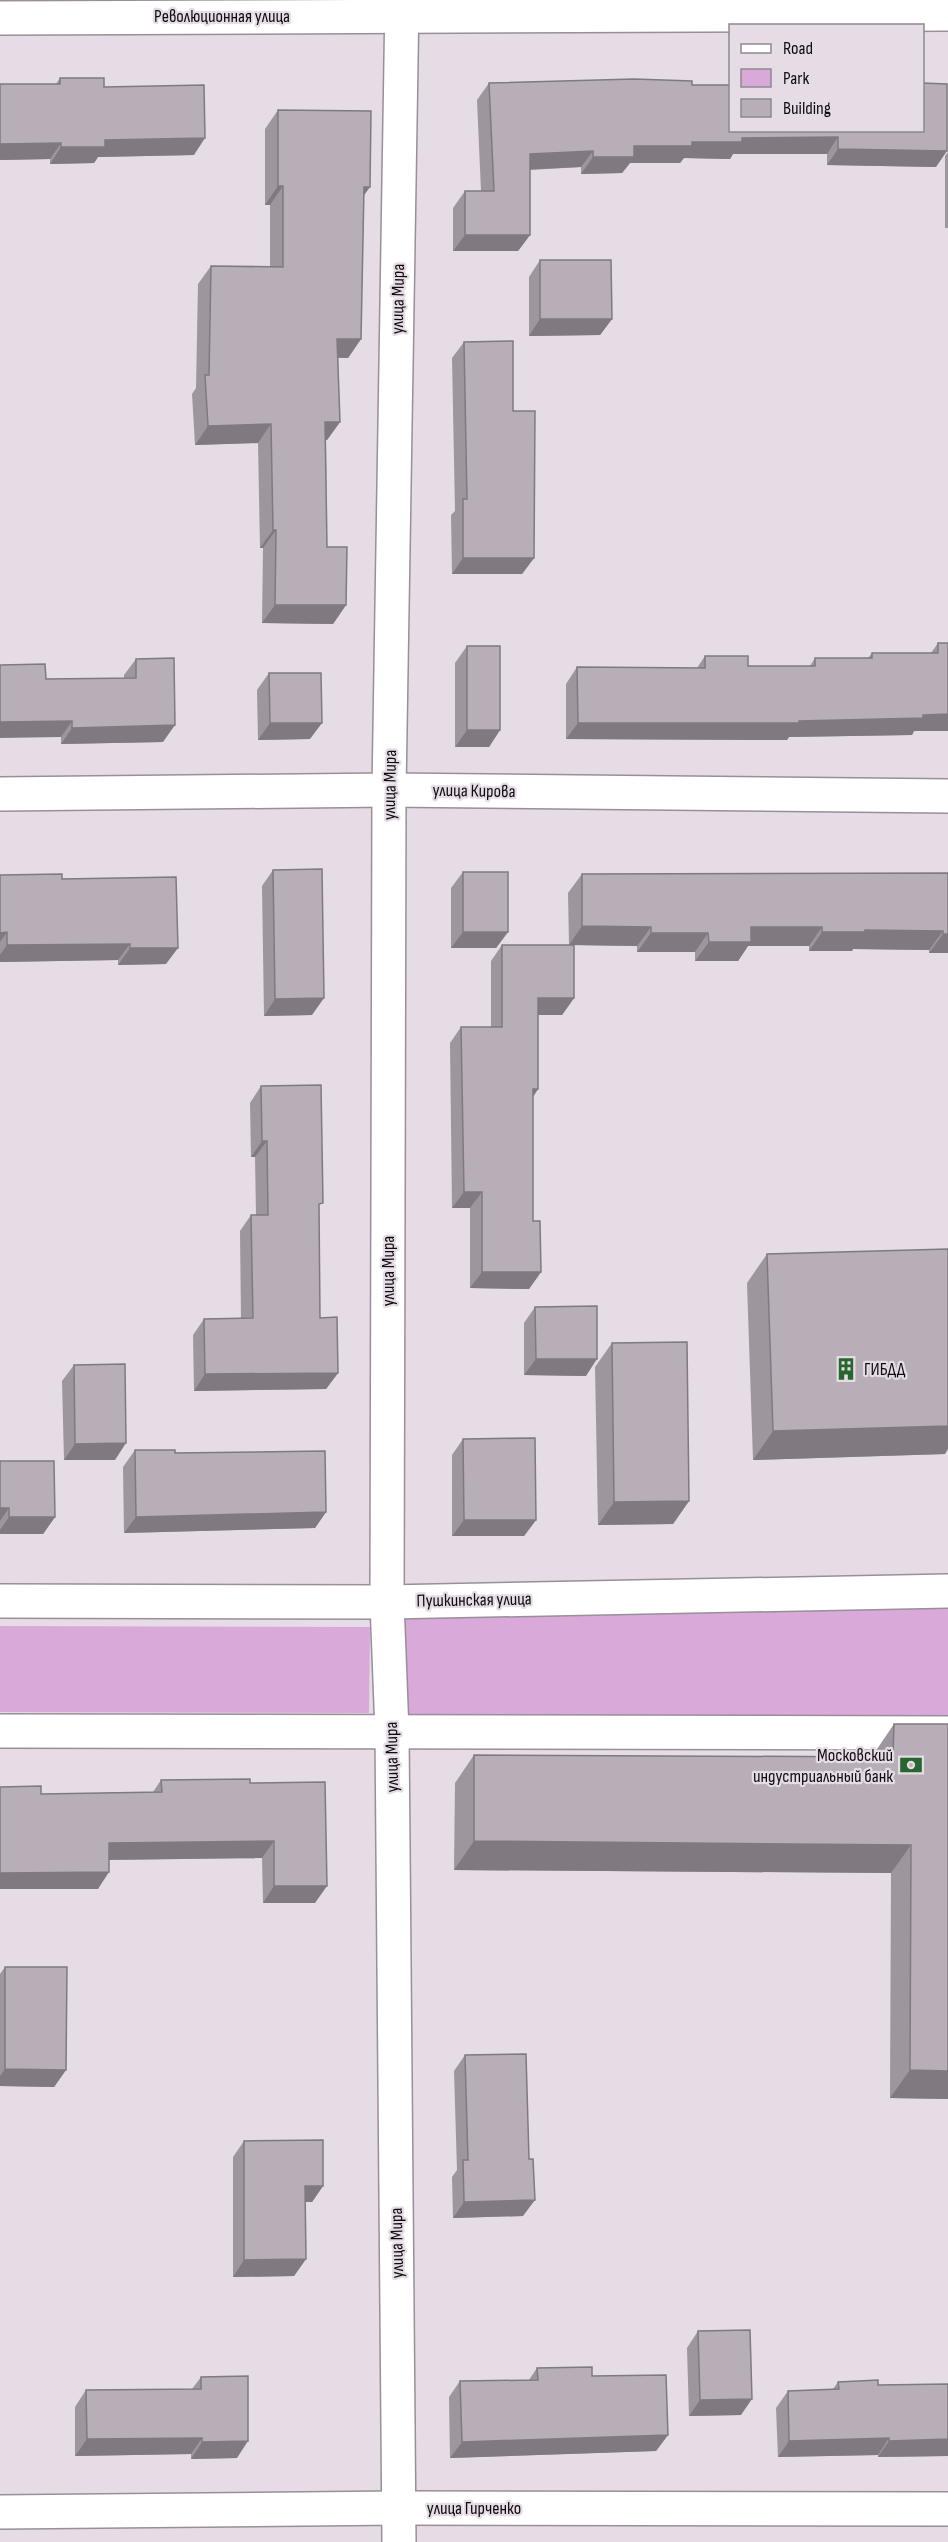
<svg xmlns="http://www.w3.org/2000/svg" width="948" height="2542" font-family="'Sofia Sans Condensed',sans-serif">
  <rect width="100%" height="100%" fill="#e5dce5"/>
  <g fill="#d8a9d9">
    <path d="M 948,1606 L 948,1718 L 403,1722 L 399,1613 Z"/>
    <path d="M 0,1626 L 370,1627 L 369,1713 L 0,1712 Z"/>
  </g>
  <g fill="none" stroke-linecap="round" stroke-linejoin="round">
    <g stroke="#988f98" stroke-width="36">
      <g id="minor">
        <path d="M 0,18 L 948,14"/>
        <path d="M 0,794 L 389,790 L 948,796"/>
        <path d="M 0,1601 L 387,1602 L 948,1591"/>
        <path d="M 0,1731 L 948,1733"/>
        <path d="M 0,2512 L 399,2508 L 948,2509"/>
        <path d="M 399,2542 L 392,1732 L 387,1602 L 389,790 L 402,0"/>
      </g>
    </g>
    <use href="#minor" stroke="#fff" stroke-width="33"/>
  </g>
  <g fill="#9d969d">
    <path d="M 60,78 L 104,87 L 194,155 L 98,157 L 94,163 L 50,164 L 50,159 L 0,160 L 0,84 L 56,84 Z"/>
    <path d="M 489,83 L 692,85 L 922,130 L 936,167 L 827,165 L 827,154 L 733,154 L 730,159 L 684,158 L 680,163 L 630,163 L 622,173 L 581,174 L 581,167 L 530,170 L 530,235 L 518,251 L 453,251 L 453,208 L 465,191 L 481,191 L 477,100 Z"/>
    <path d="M 278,110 L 364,196 L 361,339 L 348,358 L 338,358 L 340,422 L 327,440 L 326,440 L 327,547 L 346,605 L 333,624 L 262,623 L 263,548 L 260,548 L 258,443 L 195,445 L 192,394 L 196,388 L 198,284 L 211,266 L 270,267 L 270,205 L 265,205 L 265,129 Z"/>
    <path d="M 948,152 L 948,228 L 945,228 L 945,156 Z"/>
    <path d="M 540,260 L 612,319 L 600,335 L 529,336 L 529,277 Z"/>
    <path d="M 464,342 L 513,411 L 534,558 L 522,574 L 452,574 L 451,515 L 455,511 L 452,358 Z"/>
    <path d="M 938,643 L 948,643 L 914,731 L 912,735 L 789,737 L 787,740 L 566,739 L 566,684 L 577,667 L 697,668 L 705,656 L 748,666 L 810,666 L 815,658 L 868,658 L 872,653 L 931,653 Z"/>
    <path d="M 467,646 L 500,730 L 489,747 L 455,747 L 455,663 Z"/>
    <path d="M 136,659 L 163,742 L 61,744 L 61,737 L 46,679 L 124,678 L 124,675 Z"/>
    <path d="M 269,673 L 310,739 L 258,740 L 257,690 Z"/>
    <path d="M 273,870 L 312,1015 L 264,1016 L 262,886 Z"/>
    <path d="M 463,872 L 508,932 L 496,948 L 451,948 L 451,888 Z"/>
    <path d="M 948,873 L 948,953 L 929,953 L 929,950 L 853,949 L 852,951 L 809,951 L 809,946 L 748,946 L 738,961 L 695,961 L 695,952 L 637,952 L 637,946 L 574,945 L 574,998 L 562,1015 L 538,1015 L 538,1089 L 533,1097 L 533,1221 L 541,1272 L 529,1289 L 470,1288 L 470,1208 L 452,1208 L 450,1043 L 461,1027 L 491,1027 L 491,961 L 502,945 L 569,945 L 568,893 L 582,874 Z"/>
    <path d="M 0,875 L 62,879 L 166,964 L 118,965 L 118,960 L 0,962 Z"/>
    <path d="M 261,1086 L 319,1209 L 320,1318 L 338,1373 L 326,1389 L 194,1391 L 193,1335 L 204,1319 L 241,1318 L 240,1231 L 251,1215 L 256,1215 L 255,1157 L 251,1157 L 250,1103 Z"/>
    <path d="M 767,1254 L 945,1454 L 753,1460 L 747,1283 Z"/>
    <path d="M 535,1307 L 586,1376 L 524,1375 L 524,1323 Z"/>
    <path d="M 612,1343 L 689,1501 L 673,1524 L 598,1525 L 595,1367 Z"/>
    <path d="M 74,1365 L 115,1460 L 64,1460 L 62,1381 Z"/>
    <path d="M 463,1439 L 536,1520 L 524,1536 L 452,1536 L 452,1455 Z"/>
    <path d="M 135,1450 L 175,1453 L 326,1512 L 315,1528 L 124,1533 L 123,1467 Z"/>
    <path d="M 0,1461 L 55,1517 L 43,1534 L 0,1534 Z"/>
    <path d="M 894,1724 L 948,2099 L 890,2098 L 891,1873 L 454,1870 L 455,1783 L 474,1755 L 874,1757 L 875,1752 Z"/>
    <path d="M 161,1780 L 250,1783 L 315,1903 L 263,1903 L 262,1858 L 109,1860 L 98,1889 L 0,1889 L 0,1787 L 41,1794 L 153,1792 Z"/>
    <path d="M 5,1967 L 66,2070 L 54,2087 L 0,2086 L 0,1974 Z"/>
    <path d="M 465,2055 L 529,2159 L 523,2216 L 453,2218 L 452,2177 L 457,2170 L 454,2071 Z"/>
    <path d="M 244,2141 L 323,2186 L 312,2202 L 305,2202 L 306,2259 L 294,2276 L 233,2277 L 233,2157 Z"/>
    <path d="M 698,2331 L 741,2415 L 689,2416 L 687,2348 Z"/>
    <path d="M 537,2368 L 592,2376 L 668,2435 L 656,2451 L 450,2458 L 449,2397 L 460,2381 L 529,2380 Z"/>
    <path d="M 201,2377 L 237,2458 L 191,2459 L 191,2454 L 75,2456 L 75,2407 L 86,2390 L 192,2389 Z"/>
    <path d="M 838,2382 L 878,2385 L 948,2384 L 948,2456 L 878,2457 L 878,2455 L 778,2457 L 776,2408 L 788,2391 L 833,2389 Z"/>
  </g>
  <g fill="#807a80">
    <path d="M 838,137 L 827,154 L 733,154 L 730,159 L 684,158 L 680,163 L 630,163 L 622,173 L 581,174 L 593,157 L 634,146 L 742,138 Z"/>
    <path d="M 205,138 L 194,155 L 98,157 L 94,163 L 50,164 L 61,147 L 105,140 Z"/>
    <path d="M 61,143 L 50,159 L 0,160 L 0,144 Z"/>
    <path d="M 838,149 L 947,151 L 936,167 L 827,165 Z"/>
    <path d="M 593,151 L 581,167 L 518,170 L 530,154 Z"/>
    <path d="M 278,186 L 283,186 L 270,205 L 265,205 Z"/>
    <path d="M 364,187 L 370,187 L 357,205 Z"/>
    <path d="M 465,235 L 530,235 L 518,251 L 453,251 Z"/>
    <path d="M 540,319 L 612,319 L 600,335 L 529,336 Z"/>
    <path d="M 337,339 L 361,339 L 348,358 L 324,357 Z"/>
    <path d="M 325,422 L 340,422 L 327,440 L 312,441 Z"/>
    <path d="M 271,424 L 258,443 L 195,445 L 208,426 Z"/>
    <path d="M 273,530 L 276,530 L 263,548 L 260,548 Z"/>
    <path d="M 463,558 L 534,558 L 522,574 L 452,574 Z"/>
    <path d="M 275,605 L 346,605 L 333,624 L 262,623 Z"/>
    <path d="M 948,714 L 948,731 L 914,731 L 912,735 L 789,737 L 787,740 L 566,739 L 578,723 L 799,721 Z"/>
    <path d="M 72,721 L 61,737 L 0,738 L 0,722 Z"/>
    <path d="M 270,723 L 322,723 L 310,739 L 258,740 Z"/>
    <path d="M 175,725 L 163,742 L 61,744 L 72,728 Z"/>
    <path d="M 467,730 L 500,730 L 489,747 L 455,747 Z"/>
    <path d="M 582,926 L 651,927 L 637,946 L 569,945 Z"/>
    <path d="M 751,927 L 822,927 L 809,946 L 748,946 L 738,961 L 695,961 L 709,942 Z"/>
    <path d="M 865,930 L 943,931 L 929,950 L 853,949 L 852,951 L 809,951 L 822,932 Z"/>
    <path d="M 7,932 L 0,942 L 0,933 Z"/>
    <path d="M 463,932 L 508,932 L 496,948 L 451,948 Z"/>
    <path d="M 651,933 L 708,933 L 695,952 L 637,952 Z"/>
    <path d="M 943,934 L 948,934 L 948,953 L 929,953 Z"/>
    <path d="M 130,944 L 118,960 L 0,962 L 0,955 L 7,945 Z"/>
    <path d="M 130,948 L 178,948 L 166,964 L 118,965 Z"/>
    <path d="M 324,998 L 312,1015 L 264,1016 L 275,999 Z"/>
    <path d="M 538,998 L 574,998 L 562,1015 L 527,1015 Z"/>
    <path d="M 533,1089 L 538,1089 L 527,1106 Z"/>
    <path d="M 262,1141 L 267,1141 L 255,1157 L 251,1157 Z"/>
    <path d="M 464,1192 L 482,1192 L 470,1208 L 452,1208 Z"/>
    <path d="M 482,1272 L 541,1272 L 529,1289 L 470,1288 Z"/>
    <path d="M 536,1359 L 597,1359 L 586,1376 L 524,1375 Z"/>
    <path d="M 338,1373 L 326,1389 L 194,1391 L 205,1374 Z"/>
    <path d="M 948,1426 L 948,1449 L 945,1454 L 753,1460 L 773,1431 Z"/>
    <path d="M 126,1443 L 115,1460 L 64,1460 L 75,1444 Z"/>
    <path d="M 689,1501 L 673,1524 L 598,1525 L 614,1502 Z"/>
    <path d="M 0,1508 L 9,1508 L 0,1521 Z"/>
    <path d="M 326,1512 L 315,1528 L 124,1533 L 136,1517 Z"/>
    <path d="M 9,1517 L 55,1517 L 43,1534 L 0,1534 L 0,1530 Z"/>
    <path d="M 464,1520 L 536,1520 L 524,1536 L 452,1536 Z"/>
    <path d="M 274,1841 L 262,1858 L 97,1860 L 109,1843 Z"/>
    <path d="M 474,1841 L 911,1845 L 891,1873 L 454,1870 Z"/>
    <path d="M 109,1872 L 98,1889 L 0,1889 L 0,1873 Z"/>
    <path d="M 274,1886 L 327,1886 L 315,1903 L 263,1903 Z"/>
    <path d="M 5,2069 L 66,2070 L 54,2087 L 0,2086 L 0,2076 Z"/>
    <path d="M 910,2070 L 948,2071 L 948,2099 L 890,2098 Z"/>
    <path d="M 305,2186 L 323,2186 L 312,2202 L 293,2202 Z"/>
    <path d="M 535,2200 L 523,2216 L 453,2218 L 464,2202 Z"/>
    <path d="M 306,2259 L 294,2276 L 233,2277 L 244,2260 Z"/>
    <path d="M 752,2399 L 741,2415 L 689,2416 L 700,2400 Z"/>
    <path d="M 668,2435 L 656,2451 L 450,2458 L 462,2442 Z"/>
    <path d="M 202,2438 L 191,2454 L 75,2456 L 87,2439 Z"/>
    <path d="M 889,2438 L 878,2455 L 778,2457 L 789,2441 Z"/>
    <path d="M 948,2439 L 948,2456 L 878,2457 L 889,2441 Z"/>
    <path d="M 248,2441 L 237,2458 L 191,2459 L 202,2442 Z"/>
  </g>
  <g fill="#b7aeb7" stroke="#807a80" stroke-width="1.5">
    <path d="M 60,78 L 104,78 L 104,87 L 204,85 L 205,138 L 105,140 L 105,147 L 61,147 L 61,143 L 0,144 L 0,84 L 60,84 Z"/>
    <path d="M 634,79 L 692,81 L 692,85 L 730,85 L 730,130 L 922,130 L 922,83 L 947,84 L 947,151 L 838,149 L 838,137 L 742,138 L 742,142 L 692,142 L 692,146 L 634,146 L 634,157 L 593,157 L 593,151 L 530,154 L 530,235 L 465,235 L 465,191 L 494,191 L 489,83 Z"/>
    <path d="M 278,110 L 371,111 L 370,187 L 364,187 L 361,339 L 337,339 L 340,422 L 325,422 L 327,547 L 347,547 L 346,605 L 275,605 L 276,530 L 273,530 L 271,424 L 208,426 L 205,375 L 209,375 L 211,266 L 283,267 L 283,186 L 278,186 Z"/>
    <path d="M 540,260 L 611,260 L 612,319 L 540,319 Z"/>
    <path d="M 513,341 L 513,411 L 535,411 L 534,558 L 463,558 L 463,499 L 467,499 L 464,342 Z"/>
    <path d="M 938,643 L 948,643 L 948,714 L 923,715 L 923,718 L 799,721 L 799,723 L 578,723 L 577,667 L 705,668 L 705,656 L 748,656 L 748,666 L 815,666 L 815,658 L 872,658 L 872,653 L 938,653 Z"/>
    <rect x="467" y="646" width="33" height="84"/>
    <path d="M 174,658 L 175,725 L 72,728 L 72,721 L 0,722 L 0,665 L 45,664 L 46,679 L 136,678 L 136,659 Z"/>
    <path d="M 269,673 L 321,673 L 322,723 L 270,723 Z"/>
    <path d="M 322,869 L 324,998 L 275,999 L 273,870 Z"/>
    <rect x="463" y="872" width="45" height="60"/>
    <path d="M 948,873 L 948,934 L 943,934 L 943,931 L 865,930 L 865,932 L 822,932 L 822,927 L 751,927 L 751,942 L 709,942 L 708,933 L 651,933 L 651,927 L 582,926 L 582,874 Z"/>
    <path d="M 62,874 L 62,879 L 176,877 L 178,948 L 130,948 L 130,944 L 7,945 L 7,932 L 0,933 L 0,875 Z"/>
    <path d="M 502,945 L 574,945 L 574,998 L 538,998 L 538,1089 L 533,1089 L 533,1221 L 540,1221 L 541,1272 L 482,1272 L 482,1192 L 464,1192 L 461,1027 L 502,1027 Z"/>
    <path d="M 321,1085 L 323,1203 L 319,1204 L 320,1318 L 337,1317 L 338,1373 L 205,1374 L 204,1319 L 253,1318 L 251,1215 L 268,1215 L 267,1141 L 262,1141 L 261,1086 Z"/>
    <path d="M 948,1249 L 948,1426 L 773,1431 L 767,1254 Z"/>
    <path d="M 597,1306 L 597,1359 L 536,1359 L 535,1307 Z"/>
    <path d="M 687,1342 L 689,1501 L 614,1502 L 612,1343 Z"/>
    <path d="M 125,1364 L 126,1443 L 75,1444 L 74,1365 Z"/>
    <path d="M 535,1438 L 536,1520 L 464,1520 L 463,1439 Z"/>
    <path d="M 135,1450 L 175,1450 L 175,1453 L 325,1451 L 326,1512 L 136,1517 Z"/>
    <path d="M 0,1461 L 54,1461 L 55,1517 L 9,1517 L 9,1508 L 0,1508 Z"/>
    <path d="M 894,1724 L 948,1724 L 948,2071 L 910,2070 L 911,1845 L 474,1841 L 474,1755 L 893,1757 Z"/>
    <path d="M 250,1779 L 250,1783 L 325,1782 L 327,1886 L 274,1886 L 274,1841 L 109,1843 L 109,1872 L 0,1873 L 0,1787 L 41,1786 L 41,1794 L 162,1792 L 161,1780 Z"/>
    <path d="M 5,1967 L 67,1967 L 66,2070 L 5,2069 Z"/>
    <path d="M 526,2054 L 529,2159 L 533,2159 L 535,2200 L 464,2202 L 463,2160 L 468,2160 L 465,2055 Z"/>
    <path d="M 323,2140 L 323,2186 L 305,2186 L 306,2259 L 244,2260 L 244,2141 Z"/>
    <path d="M 750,2330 L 752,2399 L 700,2400 L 698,2331 Z"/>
    <path d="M 592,2367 L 592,2376 L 666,2375 L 668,2435 L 462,2442 L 460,2381 L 538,2380 L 537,2368 Z"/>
    <path d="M 248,2376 L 248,2441 L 202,2442 L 202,2438 L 87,2439 L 86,2390 L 201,2389 L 201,2377 Z"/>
    <path d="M 878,2380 L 878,2385 L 948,2384 L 948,2439 L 889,2441 L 889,2438 L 789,2441 L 788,2391 L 839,2389 L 838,2382 Z"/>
  </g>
  <defs>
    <g id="building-bare" transform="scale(1.8)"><path d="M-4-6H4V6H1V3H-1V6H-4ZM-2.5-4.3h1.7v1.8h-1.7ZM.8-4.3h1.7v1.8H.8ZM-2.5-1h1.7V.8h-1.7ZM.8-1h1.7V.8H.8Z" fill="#27662e" stroke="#e5dce5" stroke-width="2.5" paint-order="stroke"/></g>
    <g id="bank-bare" transform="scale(1.8)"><path d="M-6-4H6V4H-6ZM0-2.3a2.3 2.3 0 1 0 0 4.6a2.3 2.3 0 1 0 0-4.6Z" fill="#27662e" stroke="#e5dce5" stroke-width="2.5" paint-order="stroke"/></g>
  </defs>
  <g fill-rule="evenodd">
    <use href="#building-bare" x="846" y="1369"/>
    <use href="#bank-bare" x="911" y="1765"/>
  </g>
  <g text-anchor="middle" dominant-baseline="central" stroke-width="4.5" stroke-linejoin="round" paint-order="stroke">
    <g font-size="18" fill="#0f0c0f" stroke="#e5dce5">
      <text x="222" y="16">Революционная улица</text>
      <text transform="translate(398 299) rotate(-89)">улица Мира</text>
      <text transform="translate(390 785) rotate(-89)">улица Мира</text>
      <text transform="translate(474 791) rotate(1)">улица Кирова</text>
      <text transform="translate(388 1271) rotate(-90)">улица Мира</text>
      <text transform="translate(474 1600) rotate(-1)">Пушкинская улица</text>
      <text transform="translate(392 1757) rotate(-91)">улица Мира</text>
      <text transform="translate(397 2243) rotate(-91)">улица Мира</text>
      <text x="474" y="2508">улица Гирченко</text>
    </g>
    <g font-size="18" fill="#0f0c0f" stroke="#e5dce5" text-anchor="start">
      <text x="864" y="1369">ГИБДД</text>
      <text x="893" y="1755" text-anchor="end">Московский<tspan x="893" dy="21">индустриальный банк</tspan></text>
    </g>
  </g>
  <rect x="729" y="24" width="195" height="108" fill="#e5dce5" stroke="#8f898f" stroke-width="1.5"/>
  <rect x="741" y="44" width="30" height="9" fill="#ffffff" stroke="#8f898f" stroke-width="1.5"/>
  <text x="783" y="54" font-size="18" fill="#0f0c0f">Road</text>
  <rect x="741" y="69" width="30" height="18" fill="#d8a9d9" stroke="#8f898f" stroke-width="1.5"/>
  <text x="783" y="84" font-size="18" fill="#0f0c0f">Park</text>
  <rect x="741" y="99" width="30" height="18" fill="#b7aeb7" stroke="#8f898f" stroke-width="1.5"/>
  <text x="783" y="114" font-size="18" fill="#0f0c0f">Building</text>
</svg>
